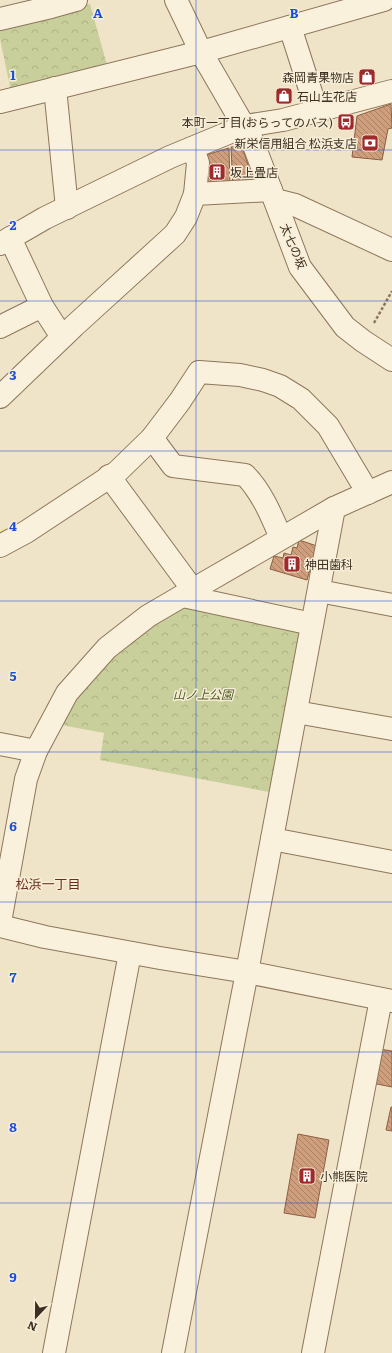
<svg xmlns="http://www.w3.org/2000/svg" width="392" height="1353" font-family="Literata,'Noto Sans JP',serif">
  <defs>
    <pattern id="park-crowns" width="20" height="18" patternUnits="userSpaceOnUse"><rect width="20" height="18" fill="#c9cf9b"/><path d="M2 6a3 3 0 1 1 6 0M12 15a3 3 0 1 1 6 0" fill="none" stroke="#aeb285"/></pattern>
    <pattern id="building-back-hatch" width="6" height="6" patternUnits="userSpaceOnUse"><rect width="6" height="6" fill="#cf9f7d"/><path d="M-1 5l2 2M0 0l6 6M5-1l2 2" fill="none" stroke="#a98266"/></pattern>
  </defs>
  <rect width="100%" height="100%" fill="#f0e4c8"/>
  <g fill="url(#park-crowns)">
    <path d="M 90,4 L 107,65 L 11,91 L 0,39 L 0,27 Z"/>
    <path d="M 186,605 L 305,629 L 274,793 L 100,760 L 104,733 L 56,724 L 72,700 L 117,649 L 145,629 Z"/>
  </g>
  <g fill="url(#building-back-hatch)" stroke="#8d5f41">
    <path d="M 391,104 L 392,128 L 388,129 L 382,160 L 352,157 L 357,116 Z"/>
    <path d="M 231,147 L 239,147 L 243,149 L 255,187 L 233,189 Z"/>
    <path d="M 229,148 L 230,188 L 204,191 L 206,155 Z"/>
    <path d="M 299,540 L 317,546 L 307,580 L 270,569 L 274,556 L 283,558 L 284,553 L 291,555 L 293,547 L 297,548 Z"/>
    <path d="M 379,1049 L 392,1051 L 392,1087 L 372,1083 Z"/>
    <path d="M 391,1107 L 392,1107 L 392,1131 L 386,1130 Z"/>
    <path d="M 298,1134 L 329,1140 L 315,1218 L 284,1213 Z"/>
  </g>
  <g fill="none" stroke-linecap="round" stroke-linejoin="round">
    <g stroke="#8d765c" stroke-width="24">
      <g id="minor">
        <path d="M 176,0 L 201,52 L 252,140 L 300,267 L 345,327 L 363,341 L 392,360"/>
        <path d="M 0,19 L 51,7 L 76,0"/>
        <path d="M 290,27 L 317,111"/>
        <path d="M 55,88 L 67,208"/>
        <path d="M 0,102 L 201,52 L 384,0"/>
        <path d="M 195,194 L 271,190"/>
        <path d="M 275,200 L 295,205 L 392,250"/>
        <path d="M 10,238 L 42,306 L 62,337"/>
        <path d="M 0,244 L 45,218 L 170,157 L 245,126 L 283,120 L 392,91"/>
        <path d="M 0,327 L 42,306"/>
        <path d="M 0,397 L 74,326 L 175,234 L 186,217 L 195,194 L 198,163 L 193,148"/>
        <path d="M 152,438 L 173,466 L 245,475 C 262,492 272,517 281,538"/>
        <path d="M 109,476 L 193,590"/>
        <path d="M 0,546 L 26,532 L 117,472 L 152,438 L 180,401 L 199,372 L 240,375 L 263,380 L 280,386 L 301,399 L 328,426 L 368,493"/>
        <path d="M 319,591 L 392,605"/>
        <path d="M 183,596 L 312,624"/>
        <path d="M 296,712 L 392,729"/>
        <path d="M 0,744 L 36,751"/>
        <path d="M 272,839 L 392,862"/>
        <path d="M 0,922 L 26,779 L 36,751 L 67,693 L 107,648 L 148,616 L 206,582 L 334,508 L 392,482"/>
        <path d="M 0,926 L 45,937 L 160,958 L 247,972 L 392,1001"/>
        <path d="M 54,1353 L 130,953"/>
        <path d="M 173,1353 L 247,972 L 334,508"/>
        <path d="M 313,1353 L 381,999"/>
      </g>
    </g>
    <path stroke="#8d765c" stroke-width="2.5" stroke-dasharray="3 2" stroke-linecap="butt" d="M 374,323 L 392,291"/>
    <use href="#minor" stroke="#faf1dc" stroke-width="22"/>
  </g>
  <path fill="none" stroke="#1d4ed8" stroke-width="1" stroke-opacity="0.55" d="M 196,0 L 196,1353M 0,150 L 392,150M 0,301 L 392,301M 0,451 L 392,451M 0,601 L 392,601M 0,752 L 392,752M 0,902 L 392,902M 0,1052 L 392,1052M 0,1203 L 392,1203"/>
  <defs>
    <g id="shop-square" transform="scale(0.9)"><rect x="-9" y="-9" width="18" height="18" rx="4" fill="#9e2a2b" stroke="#f7eed8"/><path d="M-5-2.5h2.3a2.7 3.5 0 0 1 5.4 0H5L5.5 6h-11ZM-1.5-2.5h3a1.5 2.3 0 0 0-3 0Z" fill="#fff"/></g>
    <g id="bus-square" transform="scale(0.9)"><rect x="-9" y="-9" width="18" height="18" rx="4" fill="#9e2a2b" stroke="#f7eed8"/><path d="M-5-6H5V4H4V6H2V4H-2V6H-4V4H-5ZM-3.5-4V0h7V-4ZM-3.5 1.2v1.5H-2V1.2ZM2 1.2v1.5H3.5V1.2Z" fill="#fff"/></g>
    <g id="bank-square" transform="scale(0.9)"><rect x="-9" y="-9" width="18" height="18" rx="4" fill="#9e2a2b" stroke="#f7eed8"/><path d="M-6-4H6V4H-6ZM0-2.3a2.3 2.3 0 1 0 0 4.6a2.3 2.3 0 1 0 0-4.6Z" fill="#fff"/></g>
    <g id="building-square" transform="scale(0.9)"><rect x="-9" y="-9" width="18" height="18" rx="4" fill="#9e2a2b" stroke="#f7eed8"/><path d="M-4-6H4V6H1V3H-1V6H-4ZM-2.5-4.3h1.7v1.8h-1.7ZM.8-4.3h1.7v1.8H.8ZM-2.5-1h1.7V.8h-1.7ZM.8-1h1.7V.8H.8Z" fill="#fff"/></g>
  </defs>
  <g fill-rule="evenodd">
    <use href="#shop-square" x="367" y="77"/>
    <use href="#shop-square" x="284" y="96"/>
    <use href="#bus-square" x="346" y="122"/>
    <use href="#bank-square" x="370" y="143"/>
    <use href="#building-square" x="217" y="172"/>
    <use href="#building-square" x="292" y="564"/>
    <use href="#building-square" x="307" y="1176"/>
  </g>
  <g text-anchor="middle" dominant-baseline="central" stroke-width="3" stroke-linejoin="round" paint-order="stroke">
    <g font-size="12" fill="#3d2e20" stroke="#f7eed8" text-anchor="start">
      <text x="354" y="77" text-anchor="end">森岡青果物店</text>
      <text x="297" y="96">石山生花店</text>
      <text x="333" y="122" text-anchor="end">本町一丁目(おらってのバス)</text>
      <text x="357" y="143" text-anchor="end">新栄信用組合 松浜支店</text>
      <text x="230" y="172">坂上畳店</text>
      <text x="305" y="564">神田歯科</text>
      <text x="320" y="1176">小熊医院</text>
    </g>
    <g font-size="12" fill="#3d2e20" stroke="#f7eed8">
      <text transform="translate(294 246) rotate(67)">太七の坂</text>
    </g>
    <g font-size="12" font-style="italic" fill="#4d5a26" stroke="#f7eed8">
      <text x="203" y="694">山ノ上公園</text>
    </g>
    <g font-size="13" fill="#6b2e1e" stroke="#f7eed8">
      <text x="48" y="883">松浜一丁目</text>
    </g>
  </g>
  <g font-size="13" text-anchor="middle" font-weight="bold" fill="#1d4ed8" stroke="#f7eed8" stroke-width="3" stroke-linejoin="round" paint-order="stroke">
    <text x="98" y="18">A</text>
    <text x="294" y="18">B</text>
    <text x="13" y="80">1</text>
    <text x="13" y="230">2</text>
    <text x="13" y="380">3</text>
    <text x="13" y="531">4</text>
    <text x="13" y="681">5</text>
    <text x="13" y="831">6</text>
    <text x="13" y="982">7</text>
    <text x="13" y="1132">8</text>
    <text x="13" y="1282">9</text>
  </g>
  <g transform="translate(36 1317) rotate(202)" stroke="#f7eed8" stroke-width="3" paint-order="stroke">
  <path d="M0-3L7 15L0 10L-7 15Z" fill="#3d2e20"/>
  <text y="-6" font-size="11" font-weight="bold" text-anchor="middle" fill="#3d2e20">N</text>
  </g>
</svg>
